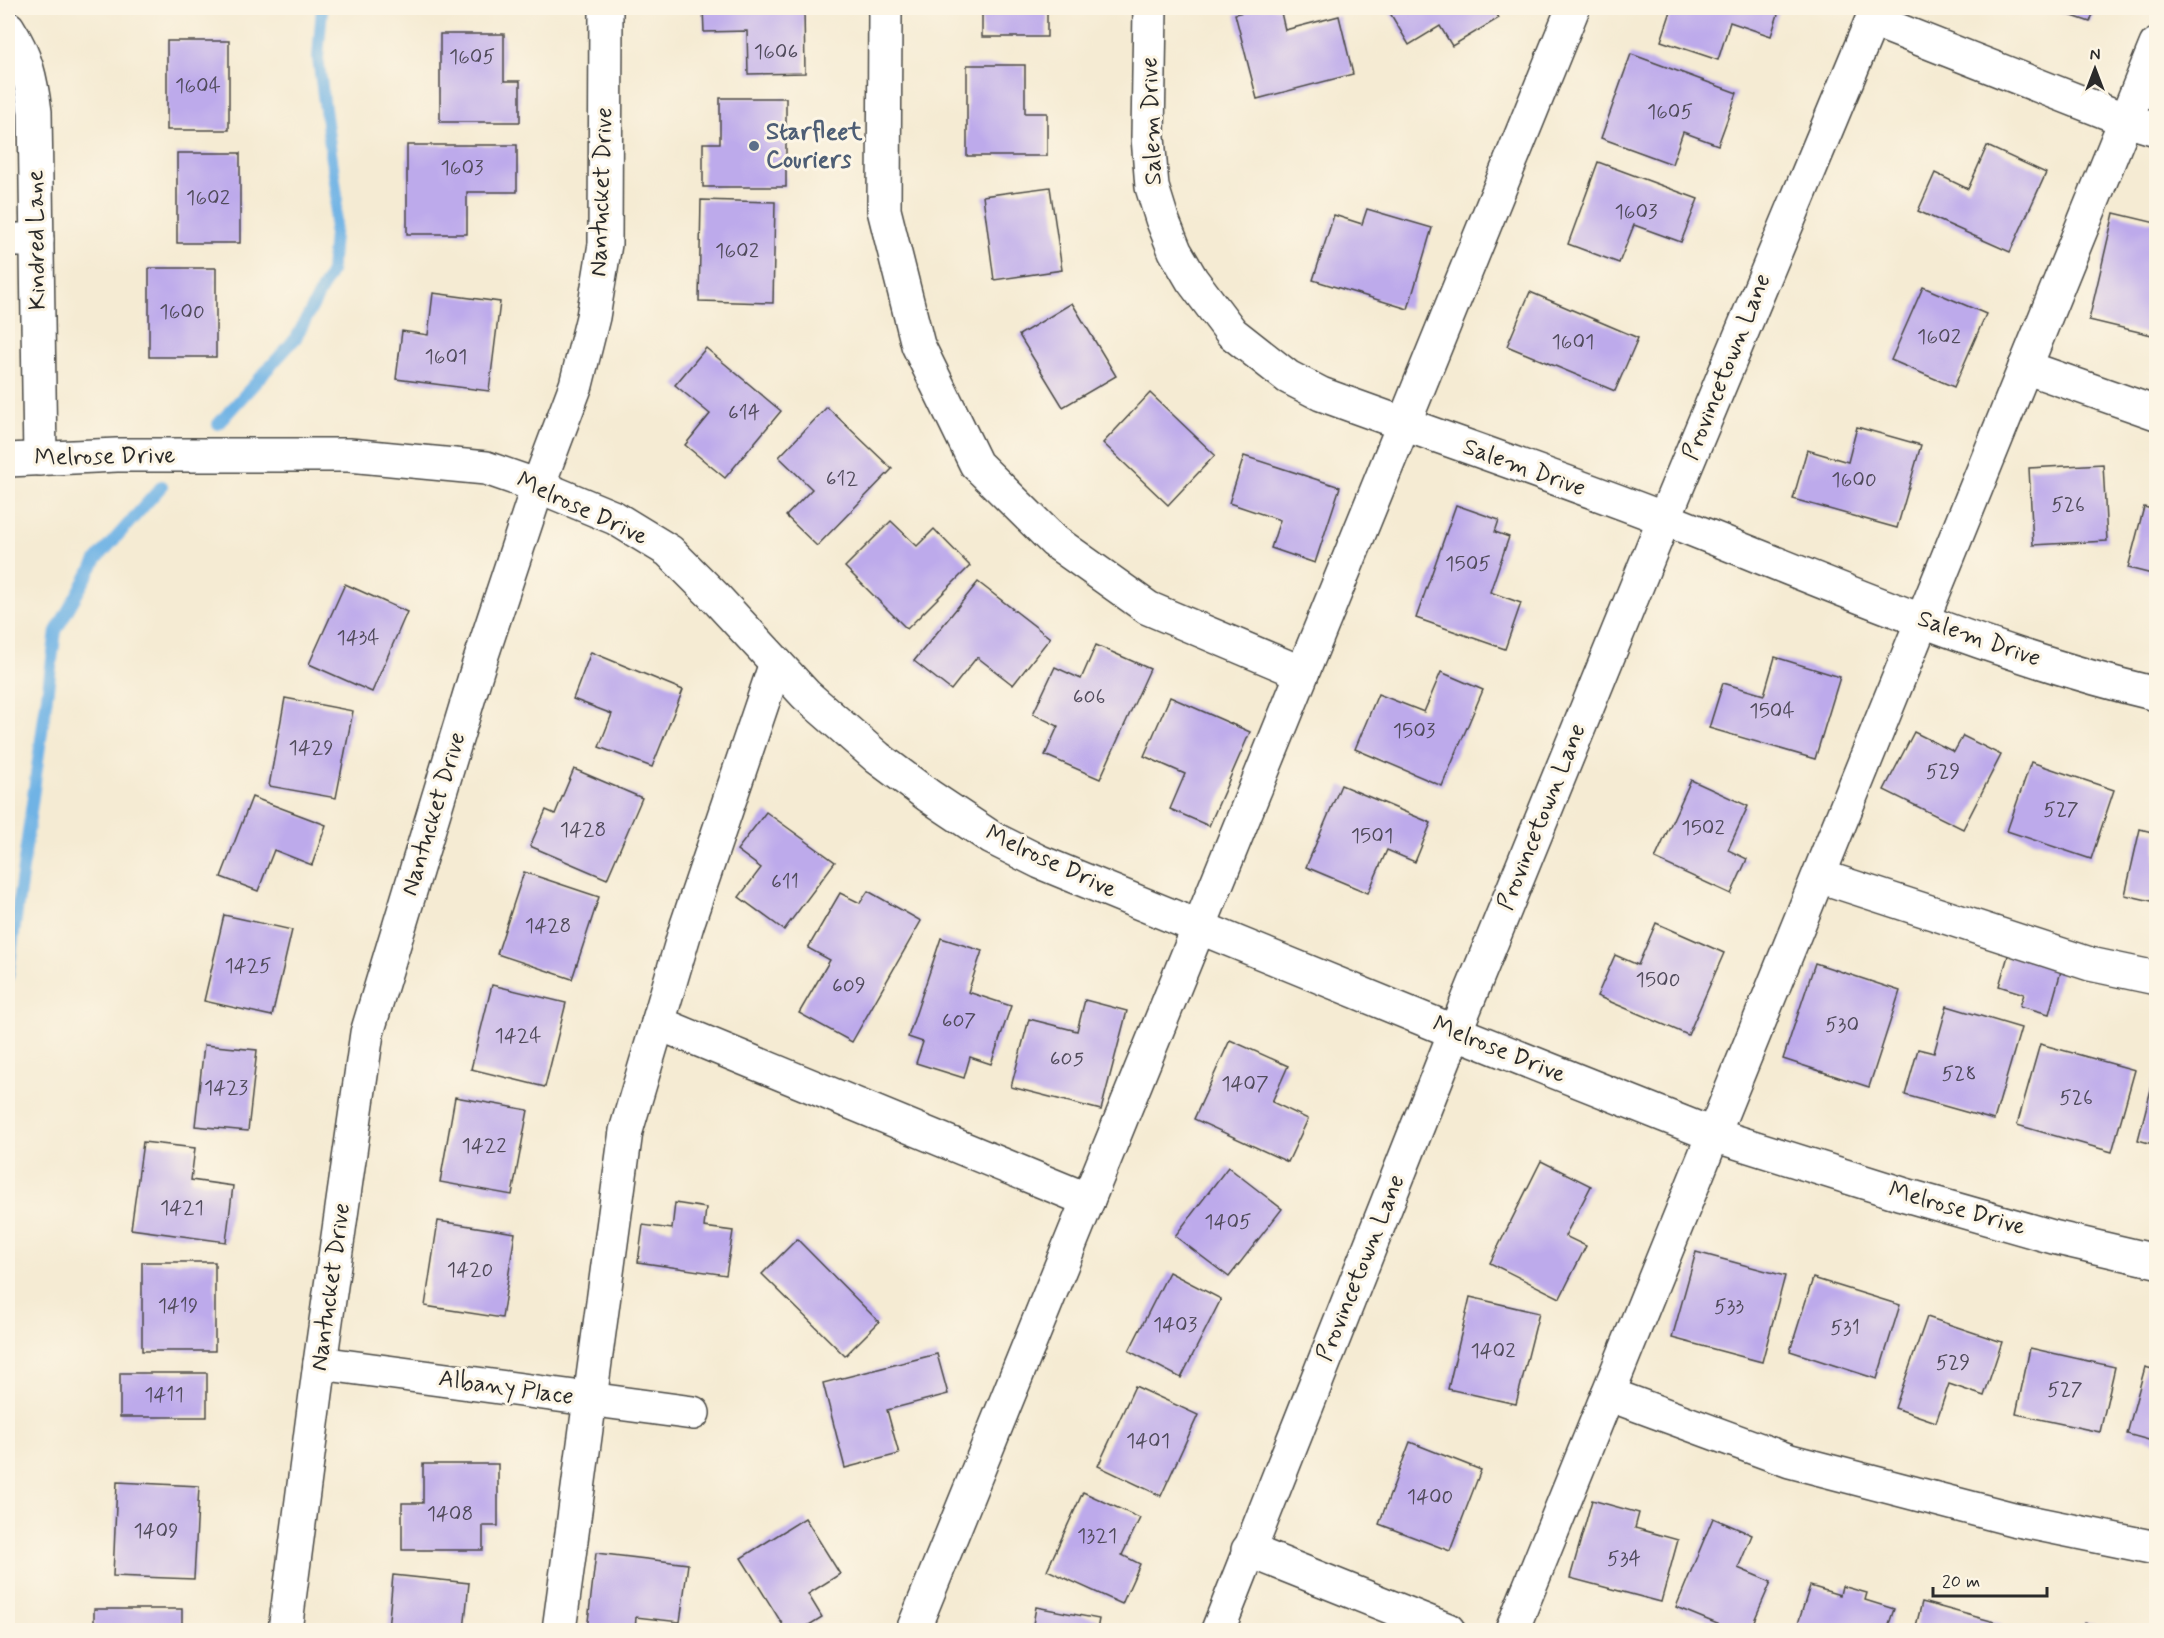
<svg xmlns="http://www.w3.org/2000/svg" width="2164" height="1638" font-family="Mynerve,sans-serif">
  <rect width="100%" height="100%" fill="#fcf5e5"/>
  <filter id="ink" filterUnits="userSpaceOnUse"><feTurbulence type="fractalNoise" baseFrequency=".0167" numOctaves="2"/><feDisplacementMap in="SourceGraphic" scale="12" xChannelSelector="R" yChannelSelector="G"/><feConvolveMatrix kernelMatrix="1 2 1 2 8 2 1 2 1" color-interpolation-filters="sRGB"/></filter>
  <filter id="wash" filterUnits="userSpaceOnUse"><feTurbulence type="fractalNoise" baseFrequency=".008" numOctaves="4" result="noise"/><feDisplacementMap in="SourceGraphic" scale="24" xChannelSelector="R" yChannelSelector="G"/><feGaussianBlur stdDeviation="1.35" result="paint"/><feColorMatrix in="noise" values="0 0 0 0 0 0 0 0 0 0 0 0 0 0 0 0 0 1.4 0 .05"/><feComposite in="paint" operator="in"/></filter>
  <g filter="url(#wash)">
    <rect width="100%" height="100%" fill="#f5ebd3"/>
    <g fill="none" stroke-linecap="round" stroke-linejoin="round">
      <g stroke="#6fb3e5" stroke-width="12">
        <path d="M 218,424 L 296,338 L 331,272 L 337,196 L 318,58 L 322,8"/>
        <path d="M 8,976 L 56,631 L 97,559 L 162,486"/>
      </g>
    </g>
    <g id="blocks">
      <g fill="#bdaaeb">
        <path d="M 703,8 L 804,8 L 805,73 L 748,74 L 747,31 L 704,32 Z"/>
        <rect x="982" y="8" width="65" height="29"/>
        <path d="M 1259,8 L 1280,8 L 1285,30 L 1339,16 L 1353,74 L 1257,99 L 1235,14 Z"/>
        <path d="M 1387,8 L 1493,8 L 1499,18 L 1452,46 L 1440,26 L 1409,45 Z"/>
        <path d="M 1672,8 L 1780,8 L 1771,36 L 1730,22 L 1718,60 L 1661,41 Z"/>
        <path d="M 2049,8 L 2095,8 L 2090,22 Z"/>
        <path d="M 440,34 L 504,34 L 504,81 L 520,81 L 520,122 L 440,122 Z"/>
        <rect x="167" y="41" width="62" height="89"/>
        <path d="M 1631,54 L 1737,93 L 1718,145 L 1683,132 L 1672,164 L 1601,138 Z"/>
        <path d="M 967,65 L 1025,65 L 1025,113 L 1047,113 L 1047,156 L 967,156 Z"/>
        <path d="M 720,98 L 786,98 L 786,187 L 703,187 L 703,143 L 720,143 Z"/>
        <path d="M 407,145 L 517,145 L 517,192 L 467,192 L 467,234 L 407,234 Z"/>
        <path d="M 1987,146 L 2046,173 L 2010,252 L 1918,211 L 1935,173 L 1968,189 Z"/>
        <rect x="177" y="153" width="63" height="90"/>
        <path d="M 1598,162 L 1698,199 L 1681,242 L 1634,225 L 1619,263 L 1568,244 Z"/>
        <path d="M 1050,187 L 1062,270 L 994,280 L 983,196 Z"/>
        <path d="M 701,200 L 775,202 L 773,303 L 699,301 Z"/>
        <path d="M 1367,209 L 1432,228 L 1408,309 L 1313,280 L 1334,215 L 1362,224 Z"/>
        <path d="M 2114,213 L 2156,223 L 2156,240 L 2150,268 L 2156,269 L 2156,336 L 2089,320 Z"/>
        <rect x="149" y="268" width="67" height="89"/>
        <path d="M 1923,287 L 1986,314 L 1954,387 L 1891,360 Z"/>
        <path d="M 1530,292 L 1638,338 L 1615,391 L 1507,346 Z"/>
        <path d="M 433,293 L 500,302 L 489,391 L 396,379 L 402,331 L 428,335 Z"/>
        <path d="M 1072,303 L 1116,376 L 1063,407 L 1019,335 Z"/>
        <path d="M 706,348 L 781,411 L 725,478 L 685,445 L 710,414 L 675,385 Z"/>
        <path d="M 1150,393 L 1215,455 L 1168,505 L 1103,443 Z"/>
        <path d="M 827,407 L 892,469 L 817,546 L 786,516 L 812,489 L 779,457 Z"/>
        <path d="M 1857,427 L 1921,445 L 1897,528 L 1793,499 L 1807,450 L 1848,462 Z"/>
        <path d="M 1244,456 L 1340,487 L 1315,563 L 1271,548 L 1280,520 L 1229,503 Z"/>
        <path d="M 2103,464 L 2107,541 L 2033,545 L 2029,468 Z"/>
        <path d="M 1456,505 L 1499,520 L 1495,532 L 1509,537 L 1490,592 L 1521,603 L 1505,649 L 1416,618 Z"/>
        <path d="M 2144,507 L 2156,510 L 2156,575 L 2128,568 Z"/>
        <path d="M 891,521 L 917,546 L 934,529 L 970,566 L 907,629 L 845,567 Z"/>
        <path d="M 978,582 L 1050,638 L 1013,685 L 977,657 L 951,690 L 914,661 Z"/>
        <path d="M 345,584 L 407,612 L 372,692 L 309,664 Z"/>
        <path d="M 1096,645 L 1150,669 L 1100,779 L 1045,755 L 1058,726 L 1033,714 L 1055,667 L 1081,679 Z"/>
        <path d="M 591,652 L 683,690 L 652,767 L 599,747 L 612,714 L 573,699 Z"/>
        <path d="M 1775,657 L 1840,677 L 1815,759 L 1709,728 L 1723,683 L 1764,695 Z"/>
        <path d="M 1441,672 L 1483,690 L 1442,786 L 1355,749 L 1378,694 L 1424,712 Z"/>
        <path d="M 1170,697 L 1250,732 L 1209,826 L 1170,809 L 1185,774 L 1144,756 Z"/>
        <path d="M 285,698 L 353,711 L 336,798 L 269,786 Z"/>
        <path d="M 1914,732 L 1954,752 L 1963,736 L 2001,755 L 1963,829 L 1884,790 Z"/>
        <path d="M 2031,762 L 2114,790 L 2091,859 L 2007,831 Z"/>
        <path d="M 574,769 L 642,798 L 607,879 L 530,846 L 546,810 L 555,814 Z"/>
        <path d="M 1691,780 L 1748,806 L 1728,850 L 1747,859 L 1731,894 L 1655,859 Z"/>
        <path d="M 1341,785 L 1431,823 L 1415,862 L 1387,850 L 1368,893 L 1306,867 Z"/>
        <path d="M 252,797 L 326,825 L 312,865 L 274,850 L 258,891 L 221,877 Z"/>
        <path d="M 766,812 L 835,862 L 784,930 L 739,897 L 761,868 L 737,850 Z"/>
        <path d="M 2140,829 L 2156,833 L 2156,902 L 2125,895 Z"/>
        <path d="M 524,872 L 599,897 L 572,979 L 497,954 Z"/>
        <path d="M 868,891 L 921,921 L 852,1042 L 799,1013 L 830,960 L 808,948 L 840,893 L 860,903 Z"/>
        <path d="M 224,915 L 292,930 L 272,1016 L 204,1001 Z"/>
        <path d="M 1656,923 L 1724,953 L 1688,1035 L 1597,996 L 1615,955 L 1638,965 Z"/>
        <path d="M 941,938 L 982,951 L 968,992 L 1011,1006 L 991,1064 L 970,1057 L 964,1078 L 916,1063 L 923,1042 L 908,1037 Z"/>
        <path d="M 2010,949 L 2063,964 L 2049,1014 L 2020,1006 L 2024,994 L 1999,986 Z"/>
        <path d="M 1815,963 L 1900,991 L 1869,1087 L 1783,1059 Z"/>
        <path d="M 492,985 L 566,1003 L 545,1087 L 471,1069 Z"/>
        <path d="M 1085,1000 L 1127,1011 L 1101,1110 L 1011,1087 L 1029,1019 L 1077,1031 Z"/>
        <path d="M 1947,1006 L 2021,1028 L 1994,1120 L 1905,1095 L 1918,1049 L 1934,1053 Z"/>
        <path d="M 1230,1040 L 1288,1066 L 1272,1102 L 1308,1119 L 1288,1162 L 1194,1119 Z"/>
        <path d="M 2040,1044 L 2135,1070 L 2112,1152 L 2017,1125 Z"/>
        <path d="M 204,1045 L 257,1050 L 248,1131 L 195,1126 Z"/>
        <path d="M 2156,1070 L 2156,1145 L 2138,1140 Z"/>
        <path d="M 455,1097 L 528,1110 L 512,1195 L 440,1182 Z"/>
        <path d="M 143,1142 L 195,1148 L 191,1180 L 233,1186 L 226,1242 L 131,1229 Z"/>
        <path d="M 1541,1161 L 1591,1186 L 1565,1236 L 1586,1246 L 1560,1298 L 1490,1263 Z"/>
        <path d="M 1228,1167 L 1282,1209 L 1229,1277 L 1175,1236 Z"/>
        <path d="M 675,1203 L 706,1208 L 704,1227 L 733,1231 L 726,1275 L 638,1262 L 643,1225 L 672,1229 Z"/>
        <path d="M 438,1221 L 515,1233 L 502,1318 L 425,1306 Z"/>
        <path d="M 797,1239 L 879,1322 L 845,1356 L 762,1274 Z"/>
        <path d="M 1696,1252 L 1785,1276 L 1762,1362 L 1672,1338 Z"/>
        <rect x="142" y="1262" width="73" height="89"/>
        <path d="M 1169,1272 L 1221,1299 L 1181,1378 L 1129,1351 Z"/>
        <path d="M 1813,1278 L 1900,1305 L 1877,1379 L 1790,1351 Z"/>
        <path d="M 1470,1297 L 1539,1313 L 1516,1404 L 1448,1389 Z"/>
        <path d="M 1927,1317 L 2002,1342 L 1984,1396 L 1949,1384 L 1936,1422 L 1895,1408 Z"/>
        <path d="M 2030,1348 L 2115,1367 L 2100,1432 L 2016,1414 Z"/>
        <path d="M 937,1354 L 948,1394 L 887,1410 L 899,1454 L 845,1468 L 823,1383 Z"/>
        <path d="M 2145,1367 L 2156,1370 L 2156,1442 L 2127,1434 Z"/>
        <rect x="120" y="1373" width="87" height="44"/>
        <path d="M 1135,1386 L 1198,1415 L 1161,1496 L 1098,1466 Z"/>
        <path d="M 1410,1442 L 1481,1470 L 1450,1551 L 1379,1524 Z"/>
        <path d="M 423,1464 L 498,1464 L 498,1526 L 483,1526 L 483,1550 L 402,1550 L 402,1503 L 423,1503 Z"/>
        <path d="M 117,1482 L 199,1486 L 194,1579 L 113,1576 Z"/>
        <path d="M 1083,1492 L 1140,1518 L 1122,1555 L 1140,1564 L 1122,1604 L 1047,1570 Z"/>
        <path d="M 1592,1500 L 1639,1513 L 1635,1528 L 1678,1540 L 1661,1602 L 1570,1578 Z"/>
        <path d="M 805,1518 L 840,1574 L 808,1594 L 822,1617 L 801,1630 L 786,1630 L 741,1558 Z"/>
        <path d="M 1713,1518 L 1752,1535 L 1738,1568 L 1771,1582 L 1750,1630 L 1732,1630 L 1676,1607 Z"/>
        <path d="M 596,1553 L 688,1564 L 680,1622 L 636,1617 L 635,1630 L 587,1630 Z"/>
        <path d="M 393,1575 L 469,1583 L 464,1630 L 388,1630 Z"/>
        <path d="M 1810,1586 L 1840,1595 L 1842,1586 L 1867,1593 L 1865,1600 L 1894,1609 L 1887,1630 L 1796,1630 Z"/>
        <path d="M 1922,1602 L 2002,1624 L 2000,1630 L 1915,1630 Z"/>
        <path d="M 1036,1607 L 1099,1619 L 1097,1630 L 1032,1630 Z"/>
        <rect x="94" y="1609" width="88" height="21"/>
        <path d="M 2084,1623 L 2120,1629 L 2120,1630 L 2083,1630 Z"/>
      </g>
    </g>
  </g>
  <g filter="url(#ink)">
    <use href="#blocks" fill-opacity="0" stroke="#494844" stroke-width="1.5"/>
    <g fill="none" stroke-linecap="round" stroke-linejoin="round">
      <g stroke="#494844" stroke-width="36">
        <g id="minor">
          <path d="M 885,8 L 884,210 L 918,345 L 976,464 L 1054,541 L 1148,608 L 1302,673"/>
          <path d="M 1150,8 L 1148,137 L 1152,187 L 1162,219 L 1175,251 L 1192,280 L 1232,333 L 1288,377 L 1321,394 C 1441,438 1563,479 1683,526 C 1837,587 1995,656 2156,694"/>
          <path d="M 1872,20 L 2126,120 L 2156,129"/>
          <path d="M 8,28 C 26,56 31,79 35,112 L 40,459"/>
          <path d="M 8,240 L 37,240"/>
          <path d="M 2025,367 L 2156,413"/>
          <path d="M 8,460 L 117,455 L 349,455 L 486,468 L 538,486 L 615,518 L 669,551 L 716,598 L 806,695 L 878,758 L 929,796 L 992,838 L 1040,862 L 1455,1032 L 1714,1135 L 1902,1194 L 2053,1237 L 2156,1261"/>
          <path d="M 1819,876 L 2090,964 L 2156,978"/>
          <path d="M 658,1023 L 1088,1200"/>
          <path d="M 320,1363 L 693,1413"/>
          <path d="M 1608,1394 L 1790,1461 L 2013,1519 L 2156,1548"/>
          <path d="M 1248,1550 L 1448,1630"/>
          <path d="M 285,1630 L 320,1363 L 367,1033 L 478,667 L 538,486 L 576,385 L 593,317 L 605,244 L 606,8"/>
          <path d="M 559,1630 L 626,1131 L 687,925 L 776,663"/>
          <path d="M 913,1630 L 1573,8"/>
          <path d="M 1218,1630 L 1455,1032 L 1664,519 L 1877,8"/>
          <path d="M 1512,1630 L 2156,45"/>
        </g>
      </g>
      <use href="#minor" stroke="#fff" stroke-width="33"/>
    </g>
  </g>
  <circle fill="#5c6f8a" stroke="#fcf5e5" stroke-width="2" cx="754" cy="146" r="6"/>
  <g text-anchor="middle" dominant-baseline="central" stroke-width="6" stroke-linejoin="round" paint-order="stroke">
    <g font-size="21" fill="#504b5b">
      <text x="776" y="52">1606</text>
      <text x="472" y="57">1605</text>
      <text x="198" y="86">1604</text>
      <text x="1670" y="112">1605</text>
      <text x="462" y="168">1603</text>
      <text x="208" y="198">1602</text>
      <text x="1636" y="212">1603</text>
      <text x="737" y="251">1602</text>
      <text x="182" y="312">1600</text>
      <text x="1939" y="337">1602</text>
      <text x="1573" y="342">1601</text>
      <text x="446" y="357">1601</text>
      <text x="744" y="413">614</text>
      <text x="842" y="479">612</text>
      <text x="1854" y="480">1600</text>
      <text x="2068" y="505">526</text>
      <text x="1468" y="564">1505</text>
      <text x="358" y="638">1434</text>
      <text x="1089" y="697">606</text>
      <text x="1772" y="711">1504</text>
      <text x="1414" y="731">1503</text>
      <text x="311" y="748">1429</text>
      <text x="1943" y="772">529</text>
      <text x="2061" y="810">527</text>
      <text x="1703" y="828">1502</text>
      <text x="583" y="830">1428</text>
      <text x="1372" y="836">1501</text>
      <text x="785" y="882">611</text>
      <text x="548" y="926">1428</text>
      <text x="248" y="966">1425</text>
      <text x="1658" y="980">1500</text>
      <text x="849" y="986">609</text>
      <text x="959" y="1021">607</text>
      <text x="1842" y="1025">530</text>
      <text x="518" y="1036">1424</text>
      <text x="1067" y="1059">605</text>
      <text x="1959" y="1074">528</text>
      <text x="1245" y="1084">1407</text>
      <text x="226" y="1088">1423</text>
      <text x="2076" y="1098">526</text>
      <text x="484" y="1146">1422</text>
      <text x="182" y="1208">1421</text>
      <text x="1228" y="1222">1405</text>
      <text x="470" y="1270">1420</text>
      <text x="178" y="1306">1419</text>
      <text x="1729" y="1307">533</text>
      <text x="1175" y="1325">1403</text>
      <text x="1845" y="1328">531</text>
      <text x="1493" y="1351">1402</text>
      <text x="1953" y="1363">529</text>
      <text x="2065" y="1390">527</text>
      <text x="164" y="1395">1411</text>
      <text x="1148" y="1441">1401</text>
      <text x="1430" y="1497">1400</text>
      <text x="450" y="1514">1408</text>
      <text x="156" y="1531">1409</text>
      <text x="1097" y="1536">1321</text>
      <text x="1624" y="1559">534</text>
    </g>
    <g font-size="24" fill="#2b2b2b" stroke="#fcf5e5">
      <text transform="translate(1152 121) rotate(-92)">Salem Drive</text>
      <text transform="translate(602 192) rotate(-88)">Nantucket Drive</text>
      <text transform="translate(37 240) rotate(-91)">Kindred Lane</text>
      <text transform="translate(1727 367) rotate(-68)">Provincetown Lane</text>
      <text transform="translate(105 457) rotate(-1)">Melrose Drive</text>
      <text transform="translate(1524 468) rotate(20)">Salem Drive</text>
      <text transform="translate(582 509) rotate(25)">Melrose Drive</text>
      <text transform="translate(1979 639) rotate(19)">Salem Drive</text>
      <text transform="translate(434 814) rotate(-73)">Nantucket Drive</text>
      <text transform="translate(1542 817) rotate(-68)">Provincetown Lane</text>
      <text transform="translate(1051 862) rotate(25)">Melrose Drive</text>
      <text transform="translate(1499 1050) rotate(22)">Melrose Drive</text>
      <text transform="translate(1957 1209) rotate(16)">Melrose Drive</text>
      <text transform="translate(1361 1268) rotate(-68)">Provincetown Lane</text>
      <text transform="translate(331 1287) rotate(-82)">Nantucket Drive</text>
      <text transform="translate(506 1388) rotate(8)">Albany Place</text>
    </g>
    <g font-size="24" font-weight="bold" fill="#4e5e75" stroke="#fcf5e5" text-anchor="start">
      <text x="766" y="132">Starfleet<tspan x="766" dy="28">Couriers</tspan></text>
    </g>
  </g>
  <rect width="2164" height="1638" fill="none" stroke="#fcf5e5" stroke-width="30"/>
  <g transform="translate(2095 69)" stroke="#fcf5e5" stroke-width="4.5" paint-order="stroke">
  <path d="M0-4.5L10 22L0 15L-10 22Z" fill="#2b2b2b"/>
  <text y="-9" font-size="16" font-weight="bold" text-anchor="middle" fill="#2b2b2b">N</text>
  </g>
  <path d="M1933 1587v9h114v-9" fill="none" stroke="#2b2b2b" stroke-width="3"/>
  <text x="1942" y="1587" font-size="18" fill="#2b2b2b" stroke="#fcf5e5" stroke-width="4.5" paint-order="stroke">20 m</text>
</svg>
